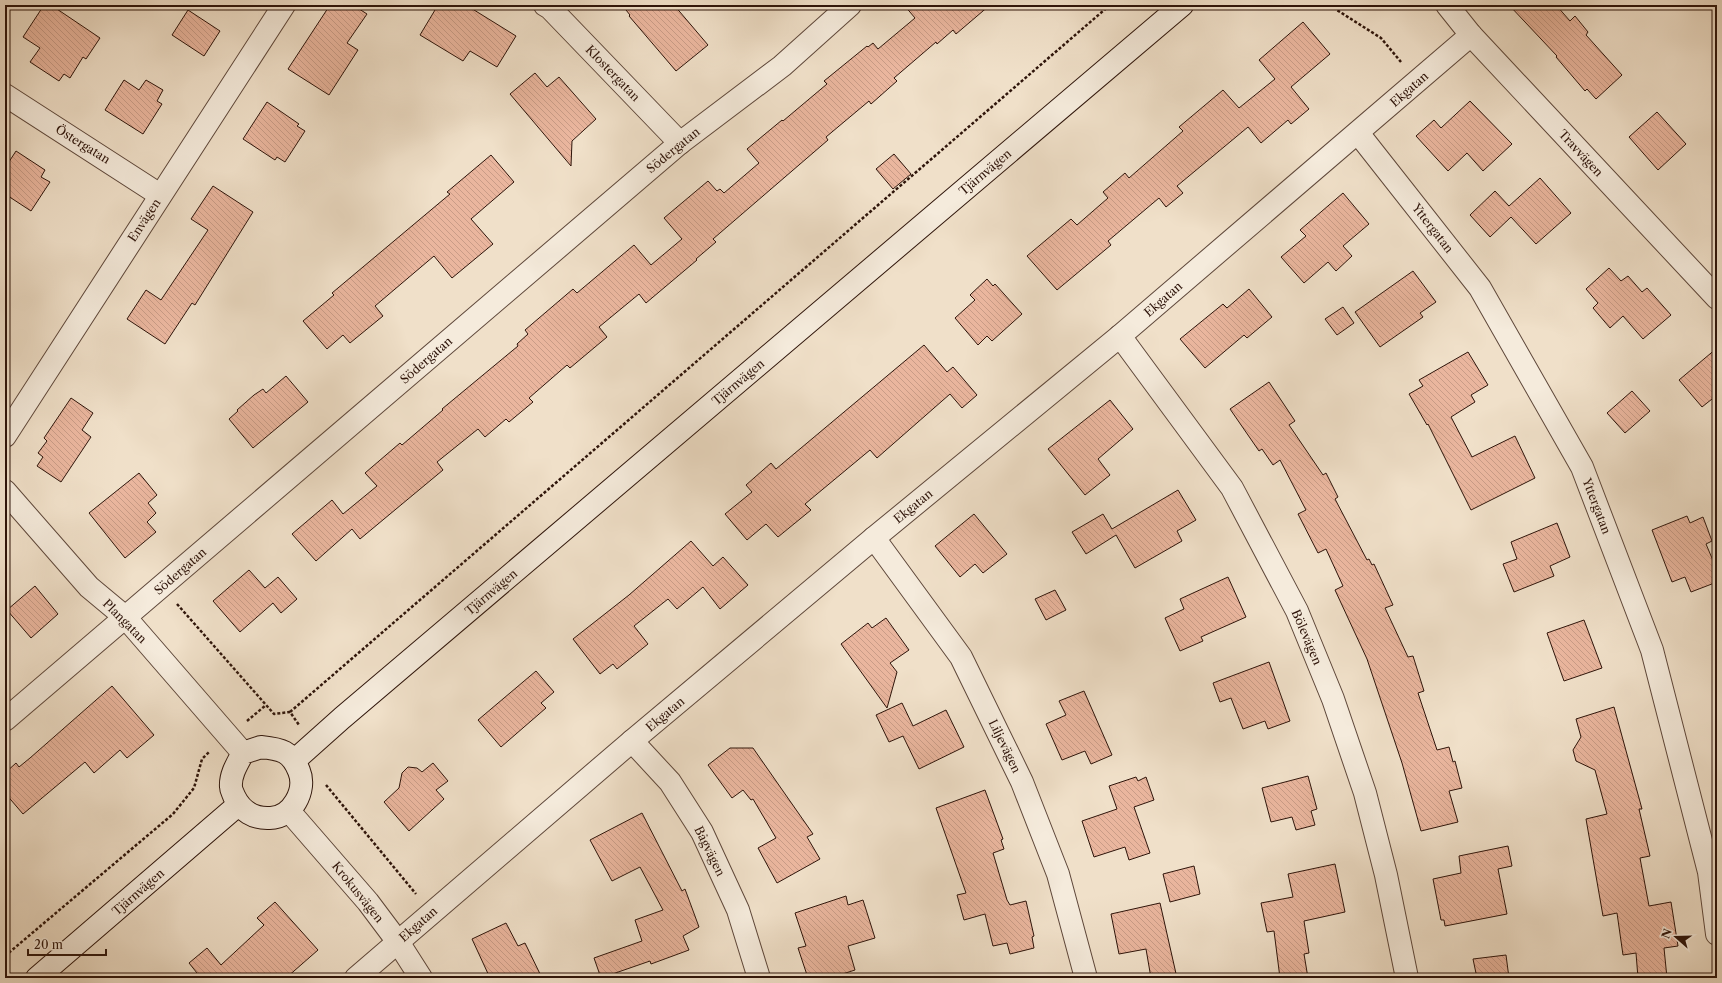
<svg xmlns="http://www.w3.org/2000/svg" width="1722" height="983" font-family="'Libre Caslon Text',serif">
  <defs>
    <pattern id="building-back-hatch" width="6" height="6" patternUnits="userSpaceOnUse"><rect width="6" height="6" fill="#eab69e"/><path d="M-1 5l2 2M0 0l6 6M5-1l2 2" fill="none" stroke="#c99c87"/></pattern>
  </defs>
  <rect width="100%" height="100%" fill="#f0e0c9"/>
  <filter id="stains"><feTurbulence type="fractalNoise" baseFrequency=".005" numOctaves="4"/><feColorMatrix values="0 0 0 0 .2 0 0 0 0 .09 0 0 0 0 .02 0 0 0 .5 -.17"/></filter>
  <radialGradient id="worn" r=".72"><stop offset=".6" stop-color="#630" stop-opacity="0"/><stop offset="1" stop-color="#630" stop-opacity=".3"/></radialGradient>
  <g fill="url(#building-back-hatch)" stroke="#2e140a">
    <path d="M 44,5 L 51,5 L 100,38 L 86,59 L 83,57 L 70,78 L 64,74 L 59,81 L 30,62 L 40,48 L 23,37 Z"/>
    <path d="M 330,5 L 353,5 L 367,14 L 347,43 L 358,50 L 329,95 L 288,69 Z"/>
    <path d="M 438,5 L 466,5 L 516,36 L 497,67 L 470,51 L 463,61 L 420,35 Z"/>
    <path d="M 622,5 L 674,5 L 708,45 L 676,71 L 629,16 L 630,15 Z"/>
    <path d="M 904,5 L 990,5 L 956,34 L 953,30 L 937,44 L 936,42 L 894,78 L 897,81 L 871,104 L 869,101 L 826,137 L 828,140 L 713,239 L 716,242 L 696,259 L 697,260 L 646,303 L 639,294 L 599,327 L 607,337 L 570,368 L 567,365 L 529,398 L 533,402 L 509,422 L 506,419 L 485,437 L 478,429 L 437,462 L 443,470 L 360,539 L 352,529 L 316,561 L 292,534 L 332,500 L 343,514 L 377,486 L 365,473 L 400,443 L 402,445 L 443,410 L 442,409 L 518,346 L 517,344 L 528,334 L 525,330 L 573,289 L 577,293 L 634,245 L 651,265 L 682,239 L 664,218 L 708,181 L 717,191 L 720,189 L 724,193 L 759,163 L 747,149 L 782,120 L 783,121 L 827,84 L 824,81 L 867,46 L 868,47 L 873,43 L 878,49 L 915,18 Z"/>
    <path d="M 1509,5 L 1556,5 L 1570,21 L 1575,16 L 1588,32 L 1586,35 L 1622,75 L 1596,99 L 1587,89 L 1585,91 L 1556,57 L 1557,56 Z"/>
    <path d="M 188,10 L 220,31 L 204,56 L 172,35 Z"/>
    <path d="M 1303,22 L 1330,54 L 1291,87 L 1309,109 L 1291,124 L 1288,120 L 1261,143 L 1248,127 L 1177,186 L 1183,193 L 1166,207 L 1159,198 L 1108,241 L 1111,245 L 1057,290 L 1027,256 L 1071,219 L 1077,225 L 1108,198 L 1103,192 L 1125,173 L 1129,178 L 1183,131 L 1179,127 L 1223,90 L 1239,108 L 1275,79 L 1259,60 Z"/>
    <path d="M 535,73 L 547,87 L 559,77 L 596,119 L 572,141 L 571,166 L 510,94 Z"/>
    <path d="M 124,80 L 139,90 L 146,80 L 163,90 L 157,101 L 162,104 L 143,134 L 105,110 Z"/>
    <path d="M 1470,101 L 1512,144 L 1483,171 L 1467,153 L 1448,171 L 1416,136 L 1434,120 L 1441,128 Z"/>
    <path d="M 267,102 L 299,124 L 297,126 L 305,131 L 285,162 L 277,157 L 275,160 L 243,139 Z"/>
    <path d="M 1657,112 L 1686,144 L 1658,170 L 1629,137 Z"/>
    <path d="M 16,151 L 45,170 L 41,177 L 50,182 L 31,211 L 5,194 L 5,168 Z"/>
    <path d="M 894,154 L 911,174 L 893,189 L 876,169 Z"/>
    <path d="M 491,155 L 514,182 L 471,219 L 493,244 L 452,278 L 434,256 L 375,306 L 383,316 L 350,343 L 343,335 L 327,349 L 303,321 L 334,295 L 332,293 L 450,194 L 447,192 Z"/>
    <path d="M 1540,178 L 1571,213 L 1536,244 L 1511,217 L 1490,237 L 1470,215 L 1495,191 L 1509,206 Z"/>
    <path d="M 213,186 L 253,212 L 195,305 L 192,303 L 165,344 L 127,319 L 146,290 L 161,300 L 208,230 L 191,219 Z"/>
    <path d="M 1343,193 L 1369,224 L 1343,246 L 1352,256 L 1336,271 L 1328,262 L 1304,283 L 1281,257 L 1306,236 L 1300,230 Z"/>
    <path d="M 1609,268 L 1621,281 L 1628,276 L 1642,292 L 1647,288 L 1671,315 L 1643,339 L 1623,316 L 1610,328 L 1593,308 L 1598,303 L 1586,289 Z"/>
    <path d="M 1413,271 L 1436,302 L 1420,313 L 1423,317 L 1380,347 L 1355,312 Z"/>
    <path d="M 987,279 L 993,286 L 995,284 L 1022,314 L 992,341 L 987,336 L 978,345 L 955,318 L 975,300 L 970,295 Z"/>
    <path d="M 1249,289 L 1272,317 L 1247,338 L 1244,335 L 1205,368 L 1180,339 L 1223,304 L 1227,308 Z"/>
    <path d="M 1343,307 L 1354,323 L 1337,335 L 1325,319 Z"/>
    <path d="M 924,345 L 947,372 L 953,367 L 977,395 L 962,408 L 950,394 L 877,458 L 870,450 L 805,504 L 811,510 L 778,537 L 766,524 L 747,540 L 725,514 L 752,492 L 746,485 L 771,463 L 776,469 Z"/>
    <path d="M 1717,348 L 1717,395 L 1702,407 L 1679,380 Z"/>
    <path d="M 1468,352 L 1488,385 L 1471,395 L 1475,402 L 1451,417 L 1472,457 L 1515,436 L 1535,478 L 1471,510 L 1428,424 L 1427,425 L 1409,394 L 1423,386 L 1419,380 Z"/>
    <path d="M 286,376 L 308,402 L 253,448 L 229,419 L 238,411 L 237,410 L 254,395 L 263,389 L 266,393 Z"/>
    <path d="M 1269,382 L 1295,421 L 1289,425 L 1323,475 L 1326,473 L 1338,497 L 1335,499 L 1367,560 L 1369,559 L 1372,565 L 1374,564 L 1393,605 L 1385,608 L 1408,657 L 1413,656 L 1424,691 L 1418,693 L 1437,750 L 1449,747 L 1453,762 L 1455,761 L 1462,788 L 1449,791 L 1458,822 L 1421,831 L 1402,763 L 1367,659 L 1335,590 L 1343,586 L 1326,549 L 1318,553 L 1298,514 L 1306,510 L 1280,460 L 1273,465 L 1262,449 L 1259,451 L 1230,409 Z"/>
    <path d="M 1632,391 L 1650,411 L 1625,433 L 1607,413 Z"/>
    <path d="M 71,398 L 93,413 L 82,430 L 91,437 L 61,482 L 37,466 L 43,457 L 38,453 L 47,441 L 44,438 Z"/>
    <path d="M 1110,400 L 1133,429 L 1098,459 L 1110,475 L 1085,495 L 1048,449 Z"/>
    <path d="M 139,473 L 157,495 L 148,503 L 156,513 L 147,522 L 156,532 L 125,558 L 89,513 Z"/>
    <path d="M 1178,490 L 1196,520 L 1177,531 L 1182,541 L 1135,568 L 1116,535 L 1086,554 L 1072,532 L 1103,514 L 1112,529 Z"/>
    <path d="M 974,514 L 1007,554 L 983,573 L 975,564 L 960,577 L 935,546 Z"/>
    <path d="M 1687,516 L 1690,523 L 1703,517 L 1712,541 L 1706,544 L 1717,570 L 1717,582 L 1691,592 L 1685,577 L 1672,582 L 1652,530 Z"/>
    <path d="M 1557,523 L 1570,557 L 1550,566 L 1554,576 L 1514,592 L 1503,564 L 1517,559 L 1511,542 Z"/>
    <path d="M 691,541 L 713,566 L 723,557 L 748,585 L 720,609 L 703,587 L 677,609 L 668,599 L 634,626 L 648,644 L 617,669 L 613,664 L 600,674 L 573,639 L 629,595 Z"/>
    <path d="M 249,570 L 265,588 L 278,577 L 297,599 L 281,613 L 273,603 L 240,632 L 213,601 Z"/>
    <path d="M 1228,577 L 1246,617 L 1201,637 L 1203,641 L 1180,651 L 1165,618 L 1184,609 L 1180,599 Z"/>
    <path d="M 35,586 L 58,614 L 31,638 L 7,610 Z"/>
    <path d="M 1055,590 L 1066,610 L 1046,620 L 1035,599 Z"/>
    <path d="M 886,618 L 909,650 L 890,663 L 897,672 L 887,708 L 841,644 L 868,623 L 872,628 Z"/>
    <path d="M 1584,620 L 1602,668 L 1564,681 L 1547,633 Z"/>
    <path d="M 1269,662 L 1290,721 L 1268,729 L 1265,721 L 1243,729 L 1231,698 L 1220,702 L 1213,683 Z"/>
    <path d="M 536,671 L 554,692 L 541,703 L 546,708 L 501,747 L 478,720 Z"/>
    <path d="M 112,686 L 154,735 L 127,758 L 120,750 L 94,773 L 85,762 L 23,814 L 5,793 L 5,773 L 16,763 L 19,767 L 30,758 Z"/>
    <path d="M 1084,691 L 1112,755 L 1091,764 L 1085,751 L 1062,760 L 1046,724 L 1066,715 L 1059,701 Z"/>
    <path d="M 902,703 L 913,726 L 946,710 L 964,747 L 919,769 L 903,736 L 889,742 L 876,715 Z"/>
    <path d="M 1614,707 L 1642,809 L 1639,809 L 1650,856 L 1640,858 L 1649,906 L 1671,902 L 1678,946 L 1664,948 L 1667,978 L 1638,978 L 1636,953 L 1623,955 L 1617,913 L 1603,916 L 1586,819 L 1607,814 L 1595,770 L 1576,761 L 1573,750 L 1581,737 L 1576,719 Z"/>
    <path d="M 730,748 L 753,748 L 813,834 L 807,837 L 820,859 L 777,883 L 758,848 L 776,838 L 753,799 L 751,800 L 743,790 L 732,798 L 708,765 Z"/>
    <path d="M 433,763 L 448,781 L 436,790 L 444,799 L 409,831 L 384,802 L 399,788 L 402,773 L 408,767 L 417,768 L 422,772 Z"/>
    <path d="M 1308,776 L 1317,809 L 1311,811 L 1315,825 L 1296,830 L 1292,817 L 1271,822 L 1262,788 Z"/>
    <path d="M 1136,777 L 1138,781 L 1146,777 L 1154,800 L 1134,807 L 1150,853 L 1129,860 L 1125,847 L 1094,857 L 1082,821 L 1117,809 L 1109,786 Z"/>
    <path d="M 985,790 L 1003,839 L 1001,840 L 1004,849 L 993,853 L 1007,900 L 1010,905 L 1026,901 L 1034,936 L 1032,937 L 1034,948 L 1010,954 L 1007,943 L 993,946 L 985,914 L 964,920 L 957,895 L 966,893 L 936,808 Z"/>
    <path d="M 642,813 L 682,891 L 685,889 L 699,927 L 683,936 L 689,950 L 651,964 L 650,961 L 601,978 L 594,958 L 642,941 L 635,920 L 663,910 L 640,867 L 612,881 L 590,840 Z"/>
    <path d="M 1508,846 L 1512,866 L 1498,869 L 1507,914 L 1445,926 L 1444,920 L 1441,920 L 1433,879 L 1461,873 L 1459,856 Z"/>
    <path d="M 1335,864 L 1345,912 L 1304,921 L 1309,953 L 1304,954 L 1308,978 L 1280,978 L 1274,931 L 1267,932 L 1261,903 L 1293,897 L 1288,874 Z"/>
    <path d="M 1194,866 L 1200,894 L 1170,902 L 1163,874 Z"/>
    <path d="M 846,896 L 848,905 L 863,900 L 875,938 L 848,946 L 855,970 L 830,978 L 808,978 L 798,948 L 806,946 L 795,913 Z"/>
    <path d="M 275,902 L 318,950 L 286,978 L 201,978 L 189,963 L 207,948 L 221,965 L 264,925 L 257,918 Z"/>
    <path d="M 1160,903 L 1177,978 L 1151,978 L 1146,949 L 1119,954 L 1111,914 Z"/>
    <path d="M 506,923 L 518,946 L 525,943 L 542,978 L 490,978 L 472,939 Z"/>
    <path d="M 1506,955 L 1509,978 L 1477,978 L 1473,959 Z"/>
  </g>
  <g fill="none" stroke-linecap="round" stroke-linejoin="round">
    <g stroke="#5e473a" stroke-width="24">
      <g id="street">
        <path d="M 545,5 L 550,8 L 680,143"/>
        <path d="M 1447,5 L 1471,35 L 1717,298"/>
        <path d="M 5,95 L 160,195"/>
        <path d="M 1358,133 L 1480,288 L 1582,467 L 1652,650 L 1709,872 L 1717,934"/>
        <path d="M 1120,336 L 1232,488 L 1297,611 L 1333,699 L 1365,793 L 1386,875 L 1407,978"/>
        <path d="M 5,436 L 284,5"/>
        <path d="M 5,491 L 89,587 L 125,617 L 243,753"/>
        <path d="M 874,538 L 961,657 L 1022,782 L 1058,874 L 1086,978"/>
        <path d="M 5,720 L 680,143 L 782,66 L 850,5"/>
        <path d="M 632,741 L 670,782 L 702,832 L 738,910 L 759,978"/>
        <path d="M 289,811 L 368,902 L 398,942 L 421,978"/>
        <path d="M 356,978 L 632,741 L 874,538 L 1120,336 L 1471,35"/>
      </g>
    </g>
    <g stroke="#2e140a" stroke-width="24">
      <g id="secondary">
        <path d="M 261,747 C 281,749 291,751 299,771 C 307,790 292,818 270,818 C 254,819 241,811 234,796 C 233,793 231,790 231,787 C 230,775 237,764 243,753 Z"/>
        <path d="M 295,760 L 342,718 L 1182,5"/>
        <path d="M 37,978 L 238,805"/>
      </g>
    </g>
    <g stroke="#2e140a" stroke-width="2.5" stroke-dasharray="3 2" stroke-linecap="butt">
      <path d="M 1329,5 L 1381,38 L 1401,62"/>
      <path d="M 177,604 L 274,714 L 290,712 L 299,725"/>
      <path d="M 290,712 L 1110,5"/>
      <path d="M 247,721 L 266,705"/>
      <path d="M 326,785 L 416,894"/>
      <path d="M 5,956 L 173,814 L 194,788 L 202,759 L 209,752"/>
    </g>
    <use href="#street" stroke="#f5ebdc" stroke-width="22"/>
    <use href="#secondary" stroke="#f5ebdc" stroke-width="22"/>
  </g>
  <g text-anchor="middle" dominant-baseline="central" stroke-width="3" stroke-linejoin="round" paint-order="stroke">
    <g font-size="12" fill="#2e140a" stroke="#f5ebdc">
      <text transform="translate(613 73) rotate(46)">Klostergatan</text>
      <text transform="translate(1409 89) rotate(-41)">Ekgatan</text>
      <text transform="translate(83 144) rotate(32)">Östergatan</text>
      <text transform="translate(673 150) rotate(-39)">Södergatan</text>
      <text transform="translate(1581 153) rotate(47)">Travvägen</text>
      <text transform="translate(985 172) rotate(-40)">Tjärnvägen</text>
      <text transform="translate(144 220) rotate(-57)">Envägen</text>
      <text transform="translate(1433 228) rotate(52)">Yttergatan</text>
      <text transform="translate(1163 299) rotate(-41)">Ekgatan</text>
      <text transform="translate(426 360) rotate(-41)">Södergatan</text>
      <text transform="translate(738 382) rotate(-40)">Tjärnvägen</text>
      <text transform="translate(913 506) rotate(-39)">Ekgatan</text>
      <text transform="translate(1597 506) rotate(69)">Yttergatan</text>
      <text transform="translate(180 571) rotate(-41)">Södergatan</text>
      <text transform="translate(491 592) rotate(-40)">Tjärnvägen</text>
      <text transform="translate(125 621) rotate(45)">Plangatan</text>
      <text transform="translate(1307 637) rotate(67)">Bölevägen</text>
      <text transform="translate(665 714) rotate(-40)">Ekgatan</text>
      <text transform="translate(1005 746) rotate(64)">Liljevägen</text>
      <text transform="translate(710 851) rotate(64)">Bågvägen</text>
      <text transform="translate(138 892) rotate(-41)">Tjärnvägen</text>
      <text transform="translate(358 892) rotate(51)">Krokusvägen</text>
      <text transform="translate(418 924) rotate(-41)">Ekgatan</text>
    </g>
  </g>
  <rect width="1722" height="983" fill="none" stroke="#f0e0c9" stroke-width="20"/>
  <rect x="6" y="6" width="1710" height="971" fill="none" stroke="#2e140a" stroke-width="2"/>
  <rect x="10" y="10" width="1702" height="963" fill="none" stroke="#2e140a"/>
  <g transform="translate(1676 937) rotate(290)" stroke="#f5ebdc" stroke-width="3" paint-order="stroke">
  <path d="M0-3L7 15L0 10L-7 15Z" fill="#2e140a"/>
  <text y="-6" font-size="11" font-weight="bold" text-anchor="middle" fill="#2e140a">N</text>
  </g>
  <path d="M28 949v6h78v-6" fill="none" stroke="#2e140a" stroke-width="2"/>
  <text x="34" y="949" font-size="12" fill="#2e140a" stroke="#f5ebdc" stroke-width="3" paint-order="stroke">20 m</text>
  <rect width="100%" height="100%" filter="url(#stains)"/>
  <rect width="100%" height="100%" fill="url(#worn)"/>
</svg>
